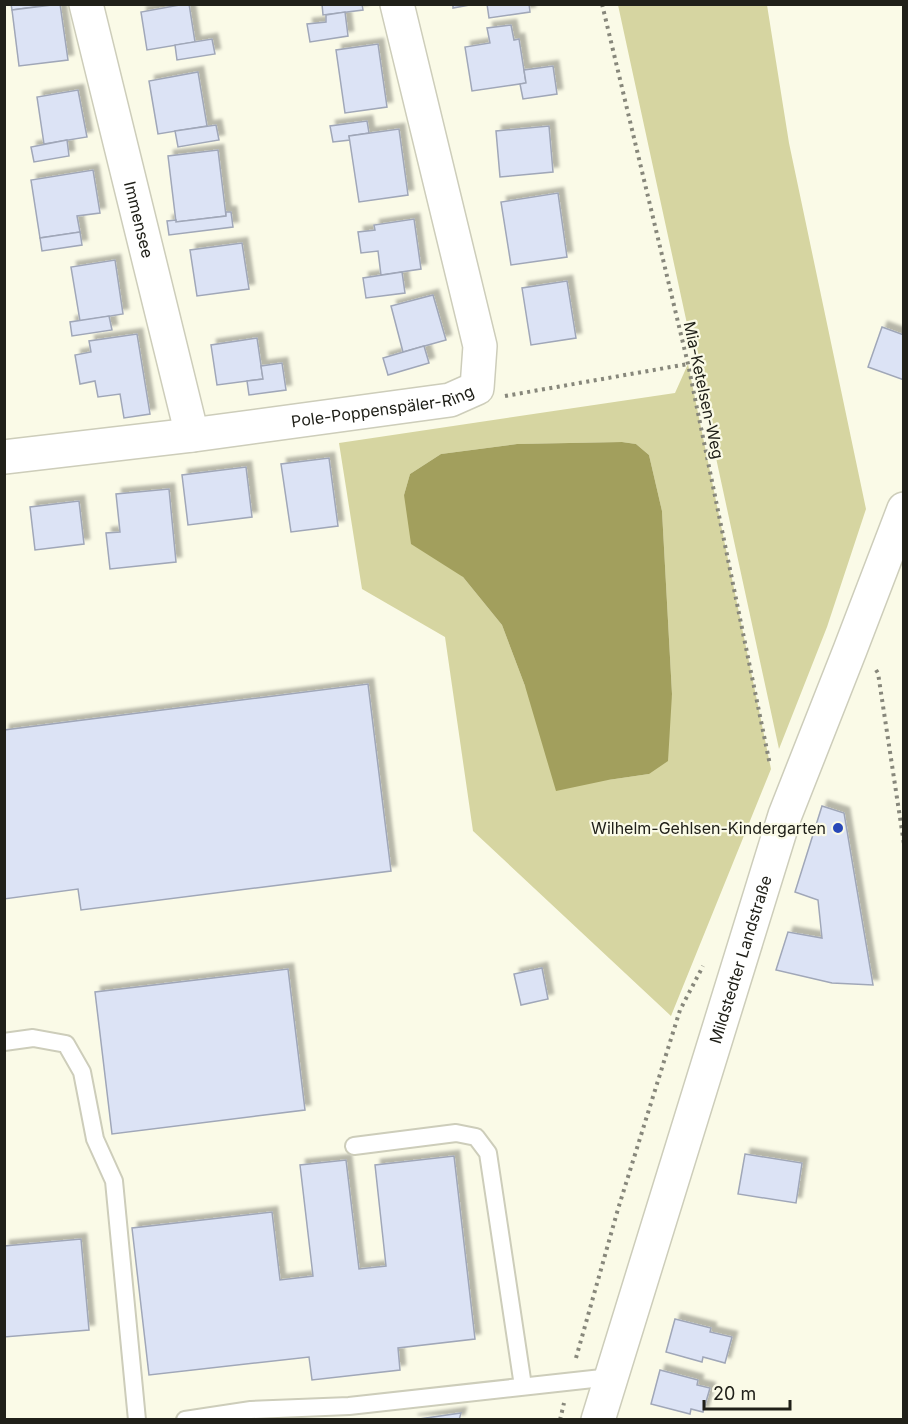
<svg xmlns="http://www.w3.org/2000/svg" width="908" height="1424" font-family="Inter,sans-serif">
  <defs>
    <filter id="shadow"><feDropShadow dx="5.5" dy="-5.5" stdDeviation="1.5" flood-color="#0004"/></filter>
  </defs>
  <rect width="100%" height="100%" fill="#fafae7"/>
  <g fill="#d6d5a1" fill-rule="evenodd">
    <path d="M 618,5 L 767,5 L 789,143 L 866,509 L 827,627 L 779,749 Z"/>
    <path d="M 688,364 L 771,769 L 671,1016 L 473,831 L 445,637 L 362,589 L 339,443 L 675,393 ZM 622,442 L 636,444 L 649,455 L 662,511 L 672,694 L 649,774 L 608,780 L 525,686 L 502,625 L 463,577 L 404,495 L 410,474 L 441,454 L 517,444 Z"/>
  </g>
  <path fill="#a29f5d" d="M 622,442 L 636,444 L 649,455 L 662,511 L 672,694 L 668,761 L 649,774 L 608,780 L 556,791 L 525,686 L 502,625 L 463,577 L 411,544 L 404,495 L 410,474 L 441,454 L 517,444 Z"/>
  <g fill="#dce3f5" stroke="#a0a7b8" stroke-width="1.5" filter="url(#shadow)">
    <path d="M 11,4 L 49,4 L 49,5 L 12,10 Z"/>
    <path d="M 60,4 L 68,60 L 19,66 L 12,10 Z"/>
    <path d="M 185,4 L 189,4 L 195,42 L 147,50 L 141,12 Z"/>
    <path d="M 322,4 L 362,4 L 363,10 L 323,15 Z"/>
    <path d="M 453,4 L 475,4 L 453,8 Z"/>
    <path d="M 487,4 L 529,4 L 530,12 L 489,18 Z"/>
    <path d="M 345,12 L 348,36 L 310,42 L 307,24 L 326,22 L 326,15 Z"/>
    <path d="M 511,25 L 514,40 L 519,39 L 526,83 L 472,91 L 465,47 L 490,43 L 487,28 Z"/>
    <path d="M 212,39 L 215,54 L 177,60 L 175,45 Z"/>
    <path d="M 378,44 L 387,107 L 345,113 L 336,50 Z"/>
    <path d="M 553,66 L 557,94 L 523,99 L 520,84 L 526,83 L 524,70 Z"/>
    <path d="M 198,72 L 207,126 L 158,134 L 149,81 Z"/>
    <path d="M 78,90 L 87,137 L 44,144 L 37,97 Z"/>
    <path d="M 367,121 L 369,133 L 349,136 L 350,140 L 333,142 L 330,126 Z"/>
    <path d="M 216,125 L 219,140 L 178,147 L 175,131 Z"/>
    <path d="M 549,126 L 553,172 L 500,177 L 496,131 Z"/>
    <path d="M 399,129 L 408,195 L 359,202 L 349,136 Z"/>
    <path d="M 67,140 L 69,156 L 34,162 L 31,147 Z"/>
    <path d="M 218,150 L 226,216 L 176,222 L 168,156 Z"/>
    <path d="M 93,170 L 100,213 L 77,216 L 80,232 L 40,238 L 31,180 Z"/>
    <path d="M 558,193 L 567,257 L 511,265 L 501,202 Z"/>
    <path d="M 226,212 L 231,212 L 233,227 L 169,235 L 167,221 L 176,220 L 176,222 L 226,216 Z"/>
    <path d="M 414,219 L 421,269 L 381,275 L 378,251 L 361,253 L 358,232 L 375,230 L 374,225 Z"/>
    <path d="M 80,232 L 82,245 L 42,251 L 40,238 Z"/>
    <path d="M 242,243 L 249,289 L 197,296 L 190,250 Z"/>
    <path d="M 115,260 L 123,314 L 80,321 L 71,267 Z"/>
    <path d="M 402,272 L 405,293 L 366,298 L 363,278 Z"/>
    <path d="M 567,281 L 576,338 L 531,345 L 522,288 Z"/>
    <path d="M 433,295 L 446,340 L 403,352 L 391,306 Z"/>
    <path d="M 109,316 L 112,330 L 72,336 L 70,322 Z"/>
    <path d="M 882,327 L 904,335 L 904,380 L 868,367 Z"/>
    <path d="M 137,334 L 150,414 L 124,418 L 120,394 L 98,397 L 95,381 L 80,384 L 75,355 L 91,352 L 89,341 Z"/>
    <path d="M 257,338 L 263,379 L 217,385 L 211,345 Z"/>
    <path d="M 424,346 L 429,363 L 388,375 L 383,358 Z"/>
    <path d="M 282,363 L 286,390 L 249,395 L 247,381 L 263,379 L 261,366 Z"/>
    <path d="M 329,458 L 338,526 L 291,532 L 281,464 Z"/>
    <path d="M 246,467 L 252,517 L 188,525 L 182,475 Z"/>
    <path d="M 169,489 L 176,562 L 110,569 L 106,533 L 120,532 L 116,494 Z"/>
    <path d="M 79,501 L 84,544 L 35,550 L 30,507 Z"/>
    <path d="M 368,684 L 391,871 L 81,910 L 78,889 L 4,899 L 4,730 Z"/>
    <path d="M 822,806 L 844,813 L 873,985 L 832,983 L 776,970 L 788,932 L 822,938 L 818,900 L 795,892 Z"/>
    <path d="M 542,968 L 548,999 L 521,1005 L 514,974 Z"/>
    <path d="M 288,969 L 305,1110 L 112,1134 L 95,992 Z"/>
    <path d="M 745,1154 L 802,1163 L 796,1203 L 738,1194 Z"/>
    <path d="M 454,1156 L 475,1339 L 398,1348 L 400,1370 L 312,1380 L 309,1357 L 149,1375 L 132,1228 L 272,1212 L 280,1280 L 313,1276 L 300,1165 L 346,1160 L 359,1269 L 386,1266 L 375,1165 Z"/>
    <path d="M 81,1239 L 89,1330 L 4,1337 L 4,1246 Z"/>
    <path d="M 675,1319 L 711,1328 L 710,1332 L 732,1337 L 725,1363 L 703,1357 L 702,1362 L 666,1352 Z"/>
    <path d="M 660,1370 L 698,1380 L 697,1385 L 710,1388 L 703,1412 L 691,1409 L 690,1414 L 651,1404 Z"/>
    <path d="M 461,1413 L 459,1420 L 412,1420 Z"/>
  </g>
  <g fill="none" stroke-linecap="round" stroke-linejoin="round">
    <g stroke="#cdcdba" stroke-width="20">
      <g id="lane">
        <path d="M 4,1042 L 33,1038 L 66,1044 L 82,1072 L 95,1139 L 114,1181 L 137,1420"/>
        <path d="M 354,1146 L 456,1133 L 476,1137 L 488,1153 L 523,1386"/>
        <path d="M 185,1420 L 251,1410 L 349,1406 L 611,1377"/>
      </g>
    </g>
    <g stroke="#cdcdba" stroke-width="36">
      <g id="street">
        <path id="s1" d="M 86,4 L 192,435"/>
        <path id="s2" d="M 4,457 L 192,435 L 450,400 L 477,388 L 480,346 L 397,4"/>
        <path id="s3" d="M 598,1420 L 785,815 L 850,650 L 904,509"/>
      </g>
    </g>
    <g stroke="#87877b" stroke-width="4" stroke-dasharray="3 4.5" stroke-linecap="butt">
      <path d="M 602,4 L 688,364 L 770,765"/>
      <path d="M 505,396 L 688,364"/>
      <path d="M 876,670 L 878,673 L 904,844"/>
      <path d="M 576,1358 L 618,1209 L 680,1010 L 703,966"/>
      <path d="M 560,1420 L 564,1403"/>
    </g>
    <use href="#lane" stroke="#fff" stroke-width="16"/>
    <use href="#street" stroke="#fff" stroke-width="33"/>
  </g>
  <circle fill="#2848b8" stroke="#fafae7" stroke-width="2" cx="838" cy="828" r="6"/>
  <g text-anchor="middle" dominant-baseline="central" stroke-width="4.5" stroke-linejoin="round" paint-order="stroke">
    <g font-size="16" fill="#202019" stroke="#fafae7">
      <text stroke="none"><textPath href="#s1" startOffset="222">Immensee</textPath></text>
      <text transform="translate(704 390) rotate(78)">Mia-Ketelsen-Weg</text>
      <text stroke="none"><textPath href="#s2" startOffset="382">Pole-Poppenspäler-Ring</textPath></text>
      <text stroke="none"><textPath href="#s3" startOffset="482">Mildstedter Landstraße</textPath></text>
    </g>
    <g font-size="16" fill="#202019" stroke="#fafae7" text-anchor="end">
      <text x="826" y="828">Wilhelm-Gehlsen-Kindergarten</text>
    </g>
  </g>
  <rect width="908" height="1424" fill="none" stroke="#202019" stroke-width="12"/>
  <path d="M704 1400v9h86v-9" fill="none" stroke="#202019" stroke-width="3"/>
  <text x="713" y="1400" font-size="18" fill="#202019" stroke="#fafae7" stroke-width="4.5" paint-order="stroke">20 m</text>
</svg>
